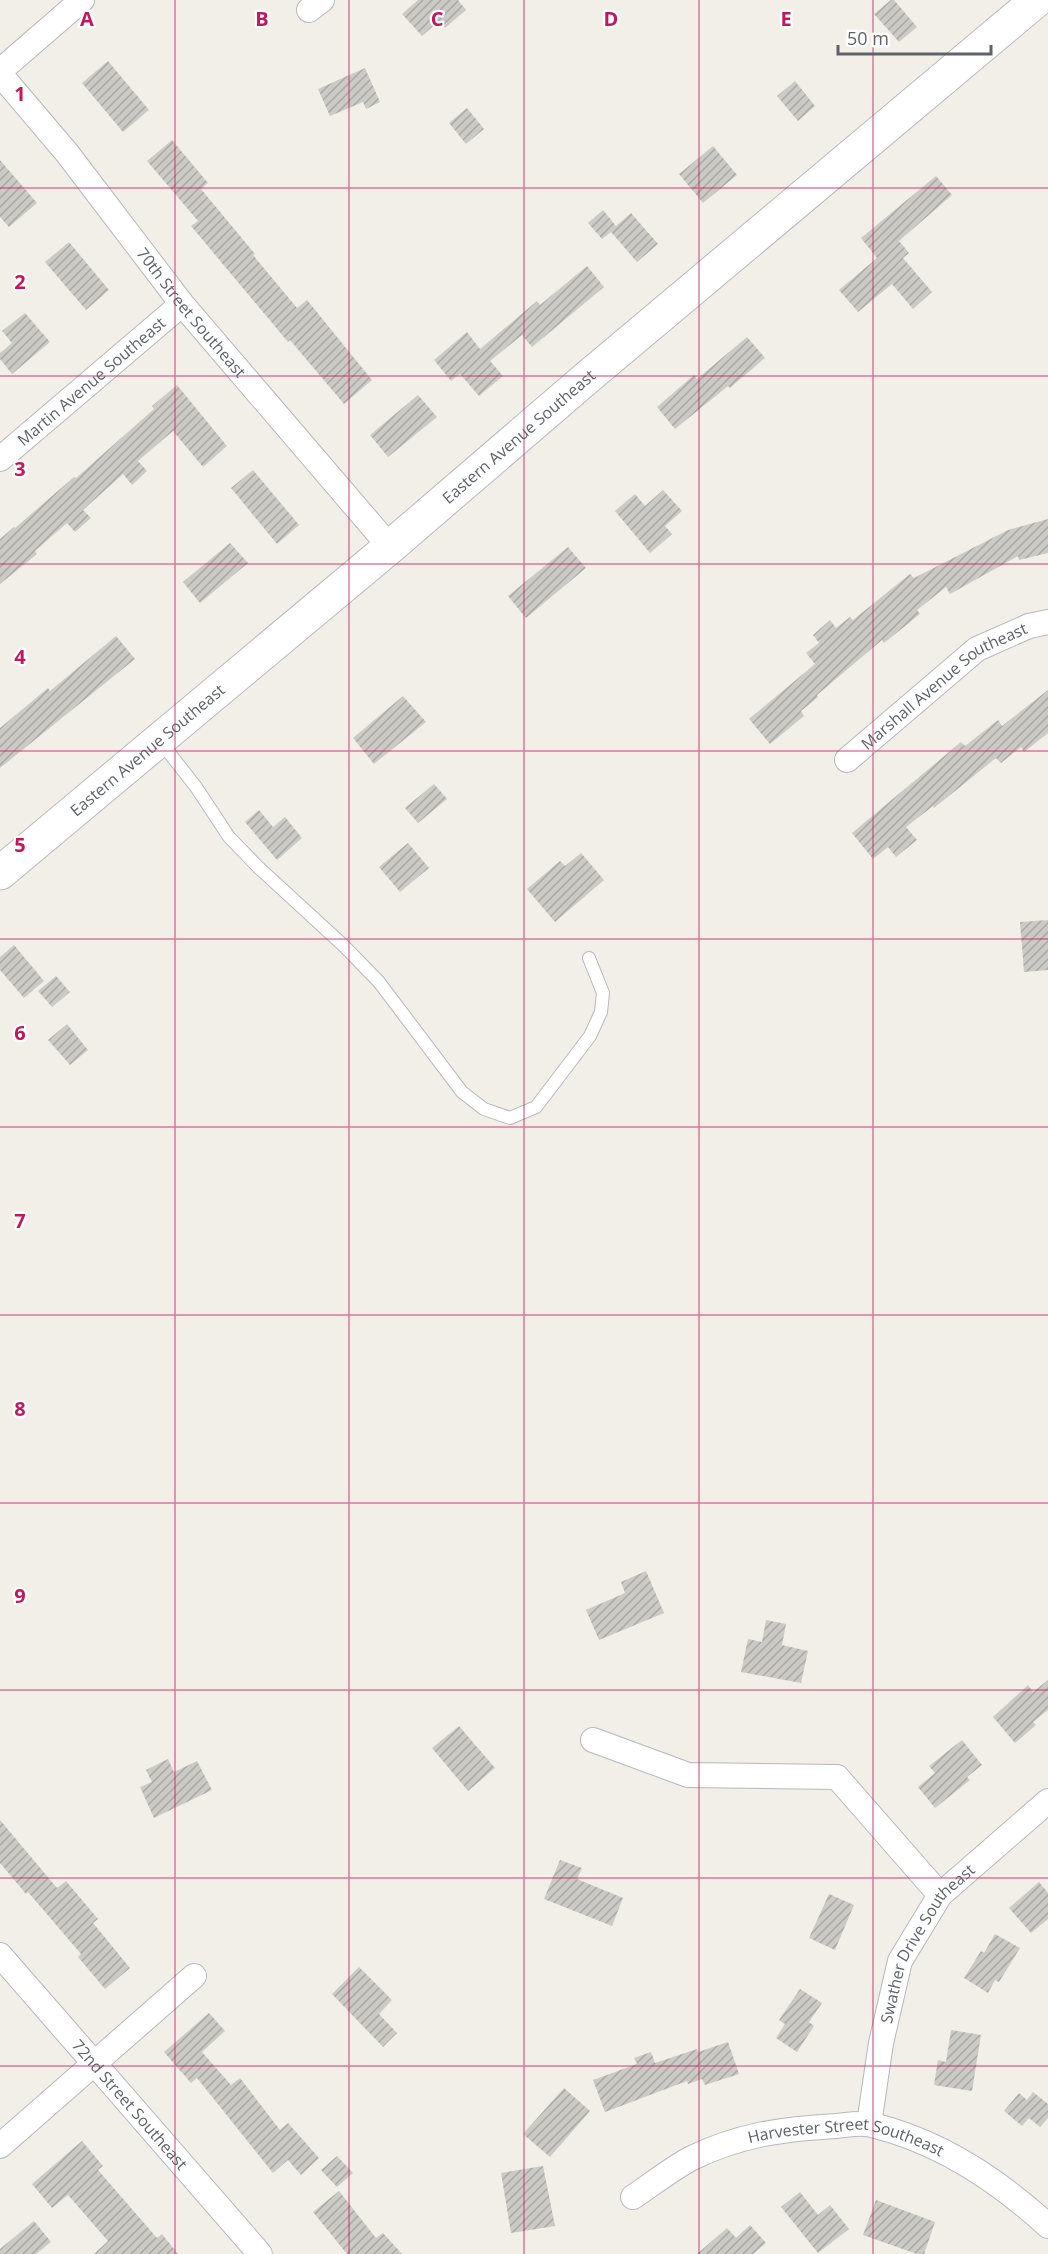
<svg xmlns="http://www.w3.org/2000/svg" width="1048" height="2254" font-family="'Open Sans',sans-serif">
  <defs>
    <pattern id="building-hatch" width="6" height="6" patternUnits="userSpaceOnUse" patternTransform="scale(1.5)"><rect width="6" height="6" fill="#cccac5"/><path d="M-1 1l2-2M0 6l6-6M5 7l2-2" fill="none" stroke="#a9a8a4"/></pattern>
  </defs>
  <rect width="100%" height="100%" fill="#f1efe8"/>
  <g fill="url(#building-hatch)">
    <path d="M 418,0 L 458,0 L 466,10 L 445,28 L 439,21 L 422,36 L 402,14 Z"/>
    <path d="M 891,0 L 894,0 L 917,27 L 899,42 L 874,14 Z"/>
    <path d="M 108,61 L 149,110 L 123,132 L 82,83 Z"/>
    <path d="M 365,68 L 380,102 L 366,109 L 363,102 L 330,116 L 318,89 Z"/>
    <path d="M 795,81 L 815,106 L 798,121 L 777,96 Z"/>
    <path d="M 467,108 L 484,129 L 466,144 L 449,123 Z"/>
    <path d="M 172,140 L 208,183 L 201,189 L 255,254 L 253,255 L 297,308 L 307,300 L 372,380 L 344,404 L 290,340 L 288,342 L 191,226 L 198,221 L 147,161 Z"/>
    <path d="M 713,146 L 737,175 L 703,203 L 679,174 Z"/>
    <path d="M 0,160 L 37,203 L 9,227 L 0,217 Z"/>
    <path d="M 936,176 L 952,195 L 899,241 L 909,253 L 903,258 L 932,292 L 913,309 L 892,284 L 858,312 L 839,290 L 877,258 L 861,238 Z"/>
    <path d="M 603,210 L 616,226 L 631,213 L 658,244 L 637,262 L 611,232 L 602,239 L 588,223 Z"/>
    <path d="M 69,242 L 109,290 L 86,310 L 45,262 Z"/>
    <path d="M 587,266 L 604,287 L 532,347 L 522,335 L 490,361 L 503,376 L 479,396 L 460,374 L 451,381 L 434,360 L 467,332 L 480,349 L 537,301 L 540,305 Z"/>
    <path d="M 25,313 L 50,342 L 12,374 L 0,359 L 0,353 L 12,343 L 2,331 Z"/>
    <path d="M 747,337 L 765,358 L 730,388 L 728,386 L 675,429 L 657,407 L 694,375 L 697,379 Z"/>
    <path d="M 177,385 L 227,446 L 203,467 L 173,431 L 138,461 L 147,471 L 132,485 L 123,474 L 83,510 L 91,518 L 75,532 L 67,523 L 35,551 L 37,554 L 0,584 L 0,539 L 14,527 L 15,528 L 74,477 L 76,478 L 154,409 L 152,406 Z"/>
    <path d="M 418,395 L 437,417 L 388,457 L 370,435 Z"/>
    <path d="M 253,470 L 299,525 L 277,544 L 231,488 Z"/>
    <path d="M 663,490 L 682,511 L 665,526 L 672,534 L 650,553 L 615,511 L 635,494 L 645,506 Z"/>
    <path d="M 1048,519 L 1048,553 L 1019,560 L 1018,556 L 950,594 L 946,587 L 917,610 L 920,614 L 884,643 L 882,640 L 817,695 L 818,697 L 801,711 L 804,716 L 770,744 L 749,719 L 815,664 L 806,653 L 819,643 L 813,635 L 830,620 L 836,628 L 850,617 L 853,620 L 910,574 L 914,578 L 1008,530 Z"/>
    <path d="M 230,543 L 248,563 L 200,603 L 183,582 Z"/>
    <path d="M 568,547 L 586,568 L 526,618 L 508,596 Z"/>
    <path d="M 116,636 L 135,659 L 0,768 L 0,728 L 48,688 L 50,691 Z"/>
    <path d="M 1048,690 L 1048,733 L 1024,752 L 1021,747 L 1001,763 L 996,758 L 934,808 L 933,806 L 906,827 L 917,840 L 896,857 L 888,847 L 873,859 L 852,833 L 961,742 L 965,746 L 998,720 L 1002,726 Z"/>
    <path d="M 403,696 L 426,722 L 374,764 L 353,738 Z"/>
    <path d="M 434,784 L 447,799 L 418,823 L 405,808 Z"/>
    <path d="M 259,810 L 273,827 L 285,817 L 302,838 L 277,860 L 245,822 Z"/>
    <path d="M 408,843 L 429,868 L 400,892 L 379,867 Z"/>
    <path d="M 581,853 L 604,880 L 555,922 L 527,889 L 560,861 L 565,866 Z"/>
    <path d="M 1048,920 L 1048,970 L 1024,972 L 1020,922 Z"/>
    <path d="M 14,945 L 44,981 L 24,998 L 0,970 L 0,957 Z"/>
    <path d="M 56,976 L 70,992 L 52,1007 L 38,991 Z"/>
    <path d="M 67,1024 L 88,1050 L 70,1065 L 48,1040 Z"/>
    <path d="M 646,1571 L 664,1613 L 599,1640 L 586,1610 L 625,1593 L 621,1582 Z"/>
    <path d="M 766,1620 L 786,1624 L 782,1645 L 808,1651 L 801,1683 L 741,1672 L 748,1639 L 762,1642 Z"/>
    <path d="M 1048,1680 L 1048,1710 L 1033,1722 L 1036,1725 L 1015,1743 L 993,1717 L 1028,1685 L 1033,1692 Z"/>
    <path d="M 459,1726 L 495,1768 L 468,1791 L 432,1748 Z"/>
    <path d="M 962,1740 L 982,1765 L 967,1777 L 970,1780 L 935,1808 L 918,1787 L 935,1773 L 929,1766 Z"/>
    <path d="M 168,1759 L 174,1772 L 197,1761 L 212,1790 L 154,1818 L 140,1787 L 152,1782 L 146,1770 Z"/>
    <path d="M 0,1820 L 57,1888 L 66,1881 L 98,1919 L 93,1923 L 130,1968 L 105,1989 L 78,1957 L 81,1954 L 28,1892 L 26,1894 L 0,1863 Z"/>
    <path d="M 560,1860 L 582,1868 L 577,1879 L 623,1898 L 612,1926 L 544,1899 Z"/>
    <path d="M 1039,1882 L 1048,1893 L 1048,1919 L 1031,1933 L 1009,1908 Z"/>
    <path d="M 829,1894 L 854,1905 L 835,1950 L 809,1938 Z"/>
    <path d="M 995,1934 L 1020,1948 L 999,1982 L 995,1980 L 988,1993 L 964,1978 L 981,1951 L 984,1953 Z"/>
    <path d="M 359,1967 L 392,2000 L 379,2014 L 397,2033 L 383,2047 L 332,1994 Z"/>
    <path d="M 800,1989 L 822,2003 L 809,2022 L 814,2026 L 797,2052 L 776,2038 L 785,2024 L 779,2020 Z"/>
    <path d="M 209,2013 L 225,2031 L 202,2052 L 231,2085 L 240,2078 L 280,2130 L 288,2123 L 319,2158 L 301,2175 L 288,2160 L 273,2173 L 197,2078 L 191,2083 L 164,2052 Z"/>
    <path d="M 951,2030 L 981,2035 L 972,2091 L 934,2085 L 938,2060 L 946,2062 Z"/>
    <path d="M 728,2042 L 739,2074 L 705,2085 L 702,2079 L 688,2084 L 687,2081 L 605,2112 L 593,2080 L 637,2064 L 634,2058 L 651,2052 L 655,2063 L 697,2049 L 698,2052 Z"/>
    <path d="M 564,2088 L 590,2111 L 550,2157 L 523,2134 Z"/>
    <path d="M 1033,2092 L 1048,2104 L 1048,2118 L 1040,2127 L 1029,2118 L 1022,2126 L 1004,2111 L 1019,2093 L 1027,2100 Z"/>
    <path d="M 82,2141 L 103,2166 L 98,2170 L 157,2238 L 162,2234 L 178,2254 L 94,2254 L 108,2241 L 68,2195 L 52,2208 L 32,2184 Z"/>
    <path d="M 337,2156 L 353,2173 L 337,2187 L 321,2170 Z"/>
    <path d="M 543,2166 L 555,2226 L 511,2233 L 501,2173 Z"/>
    <path d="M 339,2191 L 376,2238 L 383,2233 L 402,2254 L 347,2254 L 313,2212 Z"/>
    <path d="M 800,2192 L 818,2215 L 830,2205 L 849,2229 L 818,2253 L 781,2207 Z"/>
    <path d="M 876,2200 L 935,2222 L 924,2254 L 917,2254 L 863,2235 Z"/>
    <path d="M 34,2221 L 51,2242 L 36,2254 L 0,2254 L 0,2249 Z"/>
    <path d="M 750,2225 L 766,2243 L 753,2254 L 697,2254 L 727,2228 L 736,2238 Z"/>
  </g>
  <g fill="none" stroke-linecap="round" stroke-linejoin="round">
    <g stroke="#b5b8bc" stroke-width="14">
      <path id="lane" d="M 159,740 L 196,787 L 229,837 L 258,867 L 344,946 L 379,982 L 462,1092 L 484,1109 L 510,1118 L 536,1107 L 590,1036 L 601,1012 L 603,993 L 589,958"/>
    </g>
    <g stroke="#b5b8bc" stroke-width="26">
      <g id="street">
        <path d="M 309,10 L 322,0"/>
        <path d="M 0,71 L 82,0"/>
        <path id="s1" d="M 0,74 L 67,153 L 182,304 L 390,547"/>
        <path id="s2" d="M 0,459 L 182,304"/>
        <path id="s3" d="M 847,760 L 977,649 L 1029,626 L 1048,622"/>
        <path d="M 593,1740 L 688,1775 L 837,1777 L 940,1895"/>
        <path id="s4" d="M 0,1955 L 260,2254"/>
        <path id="s5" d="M 869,2124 L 881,2043 L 900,1961 L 940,1895 L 1048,1801"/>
        <path d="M 0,2146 L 194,1976"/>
        <path id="s6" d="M 633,2197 C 651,2185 670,2170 690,2159 C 738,2135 782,2129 836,2126 C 847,2125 861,2122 872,2125 C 939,2141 998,2180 1048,2226"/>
      </g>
    </g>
    <g stroke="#b6babf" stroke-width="35">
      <g id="secondary">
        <path id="s7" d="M 0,873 L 390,547 L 589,376 L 1037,0"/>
      </g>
    </g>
    <use href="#lane" stroke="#fff" stroke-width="12"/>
    <use href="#street" stroke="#fff" stroke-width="24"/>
    <use href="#secondary" stroke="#fff" stroke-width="33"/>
  </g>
  <path fill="none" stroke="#c2185b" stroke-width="1.5" stroke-opacity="0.55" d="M 175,0 L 175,2254M 349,0 L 349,2254M 524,0 L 524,2254M 699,0 L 699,2254M 873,0 L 873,2254M 0,188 L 1048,188M 0,376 L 1048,376M 0,564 L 1048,564M 0,751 L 1048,751M 0,939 L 1048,939M 0,1127 L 1048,1127M 0,1315 L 1048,1315M 0,1503 L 1048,1503M 0,1690 L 1048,1690M 0,1878 L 1048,1878M 0,2066 L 1048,2066"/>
  <g text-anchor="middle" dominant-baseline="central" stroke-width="4.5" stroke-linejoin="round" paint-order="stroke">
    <g font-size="16" fill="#5f6368" stroke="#fff">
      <text stroke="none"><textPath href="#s1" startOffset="306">70th Street Southeast</textPath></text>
      <text stroke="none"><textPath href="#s2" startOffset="120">Martin Avenue Southeast</textPath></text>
      <text stroke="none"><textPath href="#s7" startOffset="678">Eastern Avenue Southeast</textPath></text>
      <text stroke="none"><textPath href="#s3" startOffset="123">Marshall Avenue Southeast</textPath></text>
      <text stroke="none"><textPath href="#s7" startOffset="192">Eastern Avenue Southeast</textPath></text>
      <text stroke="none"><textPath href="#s5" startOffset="194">Swather Drive Southeast</textPath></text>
      <text stroke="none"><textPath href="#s4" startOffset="198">72nd Street Southeast</textPath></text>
      <text stroke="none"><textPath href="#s6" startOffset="231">Harvester Street Southeast</textPath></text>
    </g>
  </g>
  <g font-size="20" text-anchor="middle" font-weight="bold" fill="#c2185b" stroke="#fff" stroke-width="4.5" stroke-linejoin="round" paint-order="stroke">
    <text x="87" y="26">A</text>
    <text x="262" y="26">B</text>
    <text x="437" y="26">C</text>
    <text x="611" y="26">D</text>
    <text x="786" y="26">E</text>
    <text x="20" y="101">1</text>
    <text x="20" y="289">2</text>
    <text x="20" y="476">3</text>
    <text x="20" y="664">4</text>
    <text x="20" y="852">5</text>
    <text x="20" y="1040">6</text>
    <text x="20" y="1228">7</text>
    <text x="20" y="1416">8</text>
    <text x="20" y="1603">9</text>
  </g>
  <path d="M838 45v9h153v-9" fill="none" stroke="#5f6368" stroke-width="3"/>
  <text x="847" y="45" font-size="18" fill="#5f6368" stroke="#ffffff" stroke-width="4.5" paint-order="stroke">50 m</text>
</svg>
